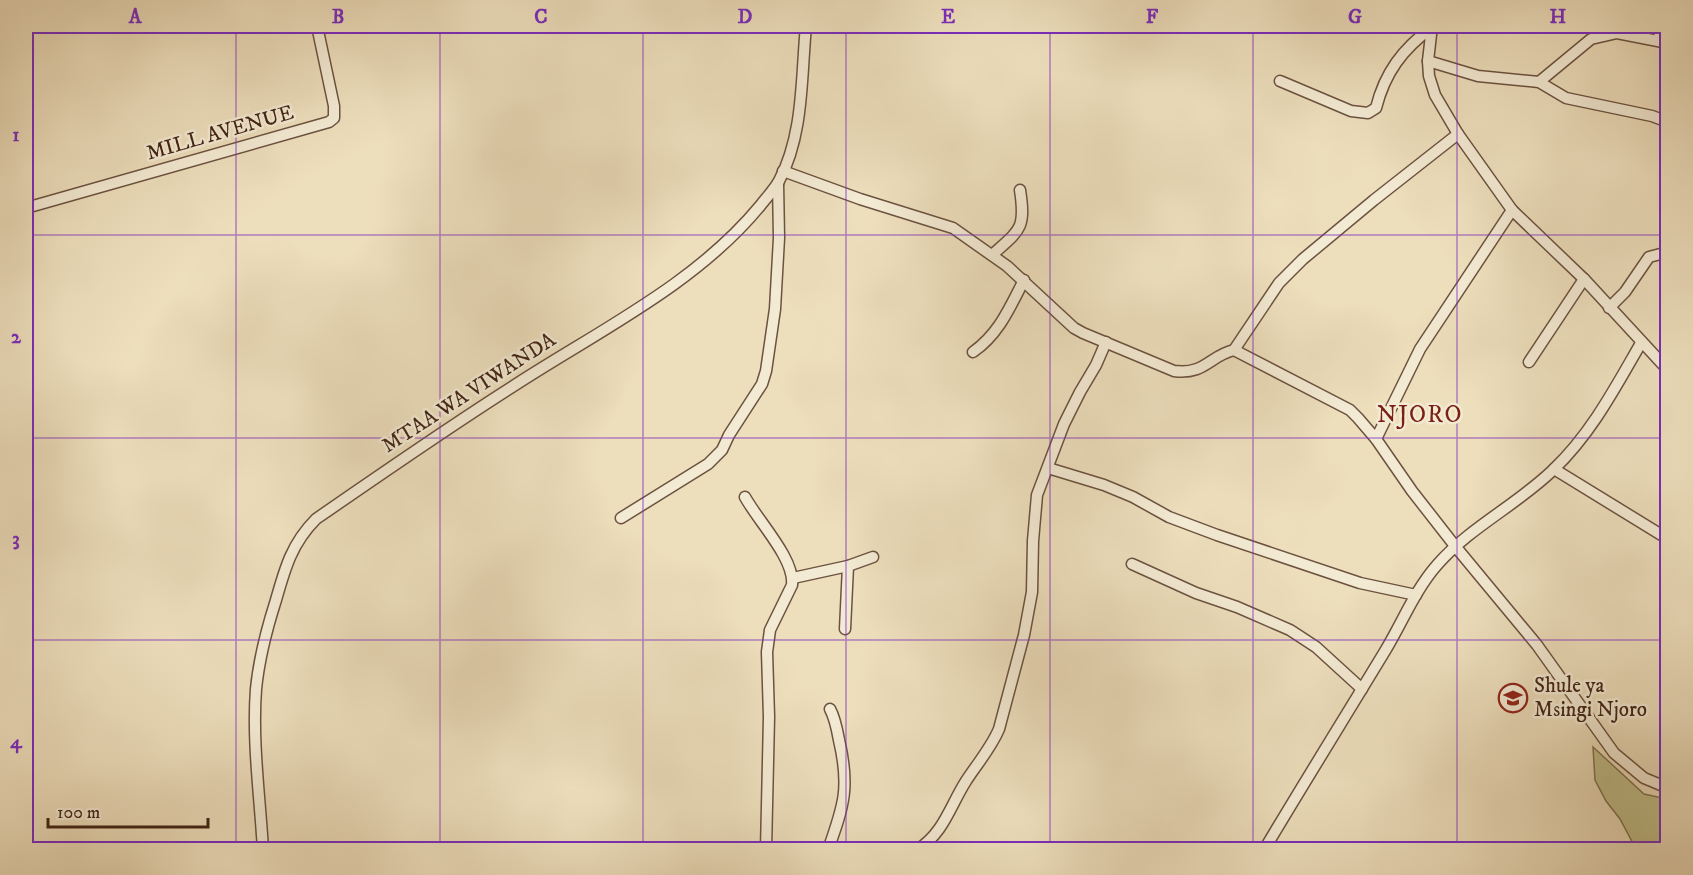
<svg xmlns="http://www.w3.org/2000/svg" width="1693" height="875" font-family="'IM FELL DW Pica',serif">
  <rect width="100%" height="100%" fill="#eddebc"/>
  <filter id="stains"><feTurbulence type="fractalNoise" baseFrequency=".00333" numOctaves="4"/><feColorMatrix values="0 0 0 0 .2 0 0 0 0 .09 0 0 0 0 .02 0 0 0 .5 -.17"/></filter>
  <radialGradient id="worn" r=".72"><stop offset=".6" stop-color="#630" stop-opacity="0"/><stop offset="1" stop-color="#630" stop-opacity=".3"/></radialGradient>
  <path fill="#c0bf8b" stroke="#807250" stroke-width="1.5" d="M 1593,747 L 1644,794 L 1667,799 L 1667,849 L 1636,849 L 1620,819 L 1606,801 L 1595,780 Z"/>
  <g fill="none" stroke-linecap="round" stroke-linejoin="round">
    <g stroke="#6c5240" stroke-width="13">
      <g id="minor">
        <path d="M 1432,26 L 1428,61 L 1429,76 L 1435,95 L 1458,134 L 1512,210 L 1584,279 L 1668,370"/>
        <path d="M 1659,41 L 1660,26"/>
        <path d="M 1428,61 L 1478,76 L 1539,82 L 1566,98 L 1652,116 L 1668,122"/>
        <path d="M 1280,81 L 1351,111 L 1368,113 L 1376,108 C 1385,72 1403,49 1431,28"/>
        <path d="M 1539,82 L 1591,39 L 1617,33 L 1668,43"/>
        <path d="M 783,171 L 860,199 L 953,228 L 1007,266 L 1074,328 L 1083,333 L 1174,371 C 1205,375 1209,356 1234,350 L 1350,410 L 1358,418 L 1376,439 L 1412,491 L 1455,546 L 1537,645 L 1614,753 L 1644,778 L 1668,788"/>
        <path d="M 26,208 L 329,122 L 334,118 L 334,106 L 317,26"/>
        <path d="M 992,255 C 1020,230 1026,229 1020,190"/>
        <path d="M 1609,308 L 1625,292 L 1649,257 L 1668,252"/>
        <path d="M 1234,350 L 1279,283 L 1303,259 L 1374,200 L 1458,134"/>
        <path d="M 973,352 C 999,334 1010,307 1024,280"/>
        <path d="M 1529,362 L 1584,279"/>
        <path d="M 1376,439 L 1420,349 L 1512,210"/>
        <path d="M 1048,468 L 1104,485 L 1133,497 L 1169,517 L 1217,535 L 1360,583 L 1416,595"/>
        <path d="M 1554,469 L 1668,539"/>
        <path d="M 745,497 C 758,521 795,559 792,585 L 770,630 L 767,652 L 769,717 L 766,850"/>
        <path d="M 621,518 L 708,464 L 722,450 L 729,435 L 762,384 L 766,371 L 775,309 L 779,238 L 778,183"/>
        <path d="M 1132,564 L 1196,593 L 1237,607 L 1290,630 L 1316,647 L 1362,689"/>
        <path d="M 793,578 L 848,566 L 873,557"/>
        <path d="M 845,629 L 848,566"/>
        <path d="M 263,850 C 260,797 252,742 256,689 C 259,659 267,628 276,600 C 285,568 292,543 316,519 C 381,474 446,429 512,387 C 596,332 695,285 760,206 C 766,198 774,190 779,181 C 804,134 801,77 806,26"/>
        <path d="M 828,850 C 844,805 850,787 839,740 C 837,729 835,718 830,709"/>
        <path d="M 917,850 C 944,833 950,806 966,781 C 977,764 991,748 999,729 L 1024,635 L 1032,592 L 1033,541 L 1037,495 L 1064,424 L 1080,392 L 1096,365 L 1106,342"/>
        <path d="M 1264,850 C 1304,783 1345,717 1385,651 C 1402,623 1415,590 1437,565 C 1470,527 1517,505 1553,470 C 1591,434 1615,388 1641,343"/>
      </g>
    </g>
    <use href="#minor" stroke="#f3ead3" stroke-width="10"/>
  </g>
  <path fill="none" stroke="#7b2cbf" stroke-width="1.5" stroke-opacity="0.55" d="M 236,26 L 236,850M 440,26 L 440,850M 643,26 L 643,850M 846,26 L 846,850M 1050,26 L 1050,850M 1253,26 L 1253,850M 1457,26 L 1457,850M 26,235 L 1668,235M 26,438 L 1668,438M 26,640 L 1668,640"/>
  <defs>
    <g id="school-ring" transform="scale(1.5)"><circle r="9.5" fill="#f3ead3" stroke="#8f2418" stroke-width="1.5"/><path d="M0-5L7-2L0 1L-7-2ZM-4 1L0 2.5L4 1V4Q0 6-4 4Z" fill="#8f2418"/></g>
  </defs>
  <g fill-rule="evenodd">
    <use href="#school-ring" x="1513" y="698"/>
  </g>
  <g text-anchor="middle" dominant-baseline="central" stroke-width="5" stroke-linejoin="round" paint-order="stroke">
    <g font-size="21" fill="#412416" stroke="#f3ead3">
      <text transform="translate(220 133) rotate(-16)">MILL AVENUE</text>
      <text transform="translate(469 393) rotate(-33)">MTAA WA VIWANDA</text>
    </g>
    <g font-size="21" fill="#412416" stroke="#f3ead3" text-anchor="start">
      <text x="1534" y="686">Shule ya<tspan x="1534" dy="24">Msingi Njoro</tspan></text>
    </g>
    <g font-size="24" letter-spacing="1.5" fill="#7a1f14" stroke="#f3ead3">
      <text x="1420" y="415">NJORO</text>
    </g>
  </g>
  <rect width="1693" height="875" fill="none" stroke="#eddebc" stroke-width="66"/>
  <path d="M48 818v9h160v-9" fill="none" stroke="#412416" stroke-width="3"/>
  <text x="57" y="818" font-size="18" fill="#412416" stroke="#f3ead3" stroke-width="4.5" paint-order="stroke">100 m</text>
  <rect x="33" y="33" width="1627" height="809" fill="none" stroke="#7b2cbf" stroke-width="2"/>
  <g font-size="20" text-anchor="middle" font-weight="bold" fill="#7b2cbf">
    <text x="135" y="23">A</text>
    <text x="338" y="23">B</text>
    <text x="541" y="23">C</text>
    <text x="745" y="23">D</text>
    <text x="948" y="23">E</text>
    <text x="1152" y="23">F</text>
    <text x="1355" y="23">G</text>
    <text x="1558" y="23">H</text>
    <text x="16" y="141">1</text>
    <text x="16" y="343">2</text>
    <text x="16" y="545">3</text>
    <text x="16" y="748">4</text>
  </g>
  <rect width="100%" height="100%" filter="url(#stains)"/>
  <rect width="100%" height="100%" fill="url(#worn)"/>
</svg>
